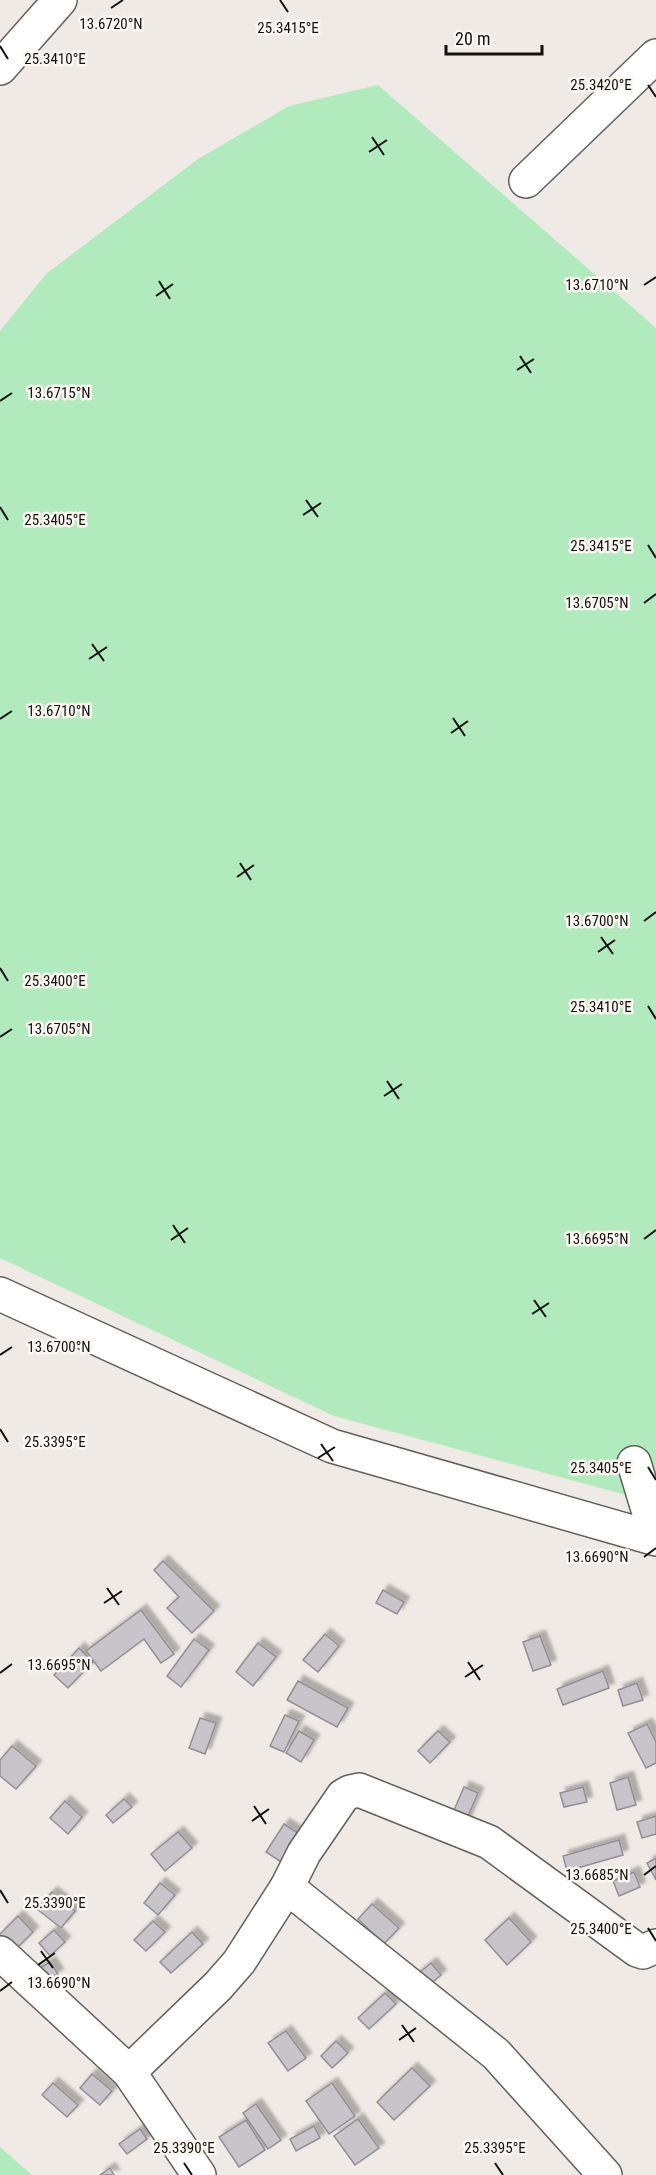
<svg xmlns="http://www.w3.org/2000/svg" width="656" height="2175" font-family="'Roboto Condensed',sans-serif">
  <defs>
    <filter id="shadow"><feDropShadow dx="5.5" dy="-5.5" stdDeviation="1.5" flood-color="#0004"/></filter>
  </defs>
  <rect width="100%" height="100%" fill="#efeae5"/>
  <g fill="#b0eabd">
    <path d="M 378,85 L 656,328 L 656,1503 L 334,1416 L 0,1258 L 0,331 L 46,274 L 198,159 L 289,106 Z"/>
    <path d="M 0,2147 L 32,2175 L 0,2175 Z"/>
  </g>
  <g fill="#c7c4ca" stroke="#918f95" stroke-width="1.5" filter="url(#shadow)">
    <path d="M 163,1561 L 214,1611 L 192,1633 L 167,1608 L 179,1597 L 154,1570 Z"/>
    <path d="M 383,1590 L 404,1602 L 397,1614 L 376,1603 Z"/>
    <path d="M 141,1610 L 174,1654 L 161,1663 L 144,1639 L 101,1671 L 86,1651 Z"/>
    <path d="M 325,1634 L 339,1646 L 318,1672 L 303,1660 Z"/>
    <path d="M 540,1636 L 551,1665 L 533,1671 L 523,1642 Z"/>
    <path d="M 194,1639 L 209,1650 L 181,1687 L 167,1676 Z"/>
    <path d="M 258,1643 L 276,1657 L 253,1686 L 236,1672 Z"/>
    <path d="M 79,1648 L 93,1662 L 68,1688 L 54,1675 Z"/>
    <path d="M 603,1671 L 609,1688 L 563,1705 L 557,1689 Z"/>
    <path d="M 298,1681 L 348,1708 L 337,1727 L 287,1700 Z"/>
    <path d="M 637,1683 L 643,1700 L 623,1706 L 618,1690 Z"/>
    <path d="M 285,1715 L 299,1721 L 284,1752 L 270,1746 Z"/>
    <path d="M 200,1718 L 216,1723 L 205,1754 L 189,1748 Z"/>
    <path d="M 647,1724 L 656,1742 L 656,1763 L 646,1768 L 628,1733 Z"/>
    <path d="M 299,1731 L 314,1740 L 301,1762 L 286,1753 Z"/>
    <path d="M 438,1731 L 450,1742 L 430,1763 L 418,1751 Z"/>
    <path d="M 12,1746 L 36,1766 L 16,1789 L 0,1776 L 0,1760 Z"/>
    <path d="M 628,1777 L 636,1805 L 617,1810 L 610,1783 Z"/>
    <path d="M 464,1787 L 478,1793 L 462,1830 L 448,1824 Z"/>
    <path d="M 583,1787 L 587,1802 L 564,1807 L 560,1793 Z"/>
    <path d="M 124,1799 L 132,1807 L 113,1823 L 106,1815 Z"/>
    <path d="M 65,1801 L 82,1817 L 68,1834 L 50,1818 Z"/>
    <path d="M 656,1816 L 656,1834 L 642,1838 L 637,1822 Z"/>
    <path d="M 284,1824 L 313,1843 L 295,1871 L 266,1852 Z"/>
    <path d="M 178,1832 L 192,1848 L 165,1871 L 151,1854 Z"/>
    <path d="M 619,1840 L 623,1855 L 567,1871 L 563,1856 Z"/>
    <path d="M 656,1858 L 656,1880 L 647,1863 Z"/>
    <path d="M 634,1872 L 640,1887 L 619,1896 L 613,1881 Z"/>
    <path d="M 160,1883 L 175,1895 L 158,1915 L 144,1903 Z"/>
    <path d="M 52,1892 L 75,1911 L 61,1928 L 37,1909 Z"/>
    <path d="M 372,1904 L 399,1928 L 384,1944 L 358,1919 Z"/>
    <path d="M 18,1916 L 33,1932 L 10,1955 L 0,1945 L 0,1934 Z"/>
    <path d="M 509,1918 L 531,1942 L 507,1965 L 485,1940 Z"/>
    <path d="M 153,1921 L 165,1932 L 146,1951 L 134,1940 Z"/>
    <path d="M 54,1930 L 65,1942 L 50,1956 L 39,1943 Z"/>
    <path d="M 192,1932 L 203,1944 L 171,1973 L 160,1962 Z"/>
    <path d="M 50,1962 L 58,1974 L 40,1986 L 32,1973 Z"/>
    <path d="M 431,1963 L 441,1975 L 423,1990 L 413,1978 Z"/>
    <path d="M 385,1993 L 396,2004 L 369,2029 L 358,2018 Z"/>
    <path d="M 286,2031 L 306,2058 L 288,2071 L 268,2043 Z"/>
    <path d="M 336,2041 L 348,2053 L 332,2068 L 321,2056 Z"/>
    <path d="M 412,2068 L 430,2086 L 394,2120 L 377,2102 Z"/>
    <path d="M 92,2074 L 112,2091 L 100,2105 L 80,2088 Z"/>
    <path d="M 53,2083 L 78,2105 L 67,2117 L 42,2095 Z"/>
    <path d="M 332,2083 L 355,2116 L 329,2134 L 306,2101 Z"/>
    <path d="M 256,2104 L 281,2140 L 268,2149 L 243,2113 Z"/>
    <path d="M 358,2119 L 379,2148 L 355,2165 L 334,2136 Z"/>
    <path d="M 246,2120 L 265,2150 L 239,2167 L 219,2137 Z"/>
    <path d="M 314,2126 L 320,2138 L 296,2151 L 290,2139 Z"/>
    <path d="M 140,2129 L 147,2139 L 127,2154 L 119,2144 Z"/>
    <path d="M 110,2168 L 114,2175 L 100,2175 Z"/>
  </g>
  <g fill="none" stroke-linecap="round" stroke-linejoin="round">
    <g stroke="#645f5b" stroke-width="36">
      <g id="minor">
        <path d="M 0,68 L 60,0"/>
        <path d="M 526,181 L 656,56"/>
        <path d="M 0,1294 L 332,1446 L 656,1539"/>
        <path d="M 634,1463 L 656,1536"/>
        <path d="M 287,1887 L 496,2054 L 605,2175"/>
        <path d="M 0,1953 L 129,2072 L 199,2175"/>
        <path d="M 129,2072 L 218,1986 L 239,1962 L 287,1887 L 304,1853 L 343,1796 L 350,1792 L 359,1790 L 489,1842 L 637,1950 L 643,1952 L 656,1946"/>
      </g>
    </g>
    <use href="#minor" stroke="#fff" stroke-width="33"/>
  </g>
  <path fill="none" stroke="#12110f" stroke-width="2" d="M 280,0 L 288,12M 111,8 L 123,0M 0,46 L 8,59M 648,85 L 656,97M 372,137 L 384,155M 369,152 L 387,140M 159,281 L 170,299M 644,285 L 656,277M 156,296 L 173,284M 520,356 L 531,373M 517,370 L 534,359M 0,401 L 12,393M 306,500 L 318,517M 0,507 L 8,520M 303,515 L 321,503M 648,545 L 656,558M 644,603 L 656,594M 92,644 L 104,661M 89,659 L 107,647M 453,718 L 465,736M 0,719 L 12,711M 451,733 L 468,721M 240,863 L 251,880M 237,877 L 254,865M 644,921 L 656,912M 601,937 L 613,954M 598,952 L 615,940M 0,968 L 8,981M 648,1006 L 656,1019M 0,1037 L 12,1029M 387,1081 L 399,1099M 384,1096 L 402,1084M 173,1225 L 185,1243M 644,1239 L 656,1230M 171,1240 L 188,1228M 534,1300 L 546,1317M 532,1314 L 549,1303M 0,1355 L 12,1347M 0,1429 L 8,1442M 321,1444 L 333,1461M 318,1458 L 335,1447M 648,1467 L 656,1480M 644,1557 L 656,1548M 107,1588 L 119,1605M 104,1603 L 122,1591M 468,1662 L 480,1680M 0,1673 L 12,1664M 465,1677 L 483,1665M 254,1806 L 266,1824M 252,1821 L 269,1809M 644,1875 L 656,1866M 0,1890 L 8,1903M 648,1928 L 656,1941M 41,1951 L 53,1968M 38,1965 L 55,1953M 0,1991 L 12,1982M 402,2025 L 414,2042M 399,2040 L 416,2028M 184,2163 L 192,2175M 495,2163 L 503,2175"/>
  <g font-size="15" text-anchor="middle" fill="#12110f" stroke="#fdf7f2" stroke-width="5" stroke-linejoin="round" paint-order="stroke">
    <text x="111" y="29">13.6720°N</text>
    <text x="288" y="33">25.3415°E</text>
    <text x="55" y="64">25.3410°E</text>
    <text x="601" y="90">25.3420°E</text>
    <text x="597" y="290">13.6710°N</text>
    <text x="59" y="398">13.6715°N</text>
    <text x="55" y="525">25.3405°E</text>
    <text x="601" y="551">25.3415°E</text>
    <text x="597" y="608">13.6705°N</text>
    <text x="59" y="716">13.6710°N</text>
    <text x="597" y="926">13.6700°N</text>
    <text x="55" y="986">25.3400°E</text>
    <text x="601" y="1012">25.3410°E</text>
    <text x="59" y="1034">13.6705°N</text>
    <text x="597" y="1244">13.6695°N</text>
    <text x="59" y="1352">13.6700°N</text>
    <text x="55" y="1447">25.3395°E</text>
    <text x="601" y="1473">25.3405°E</text>
    <text x="597" y="1562">13.6690°N</text>
    <text x="59" y="1670">13.6695°N</text>
    <text x="597" y="1880">13.6685°N</text>
    <text x="55" y="1908">25.3390°E</text>
    <text x="601" y="1934">25.3400°E</text>
    <text x="59" y="1988">13.6690°N</text>
    <text x="184" y="2153">25.3390°E</text>
    <text x="495" y="2153">25.3395°E</text>
  </g>
  <path d="M446 45v9h96v-9" fill="none" stroke="#12110f" stroke-width="3"/>
  <text x="455" y="45" font-size="18" fill="#12110f" stroke="#fdf7f2" stroke-width="4.5" paint-order="stroke">20 m</text>
</svg>
